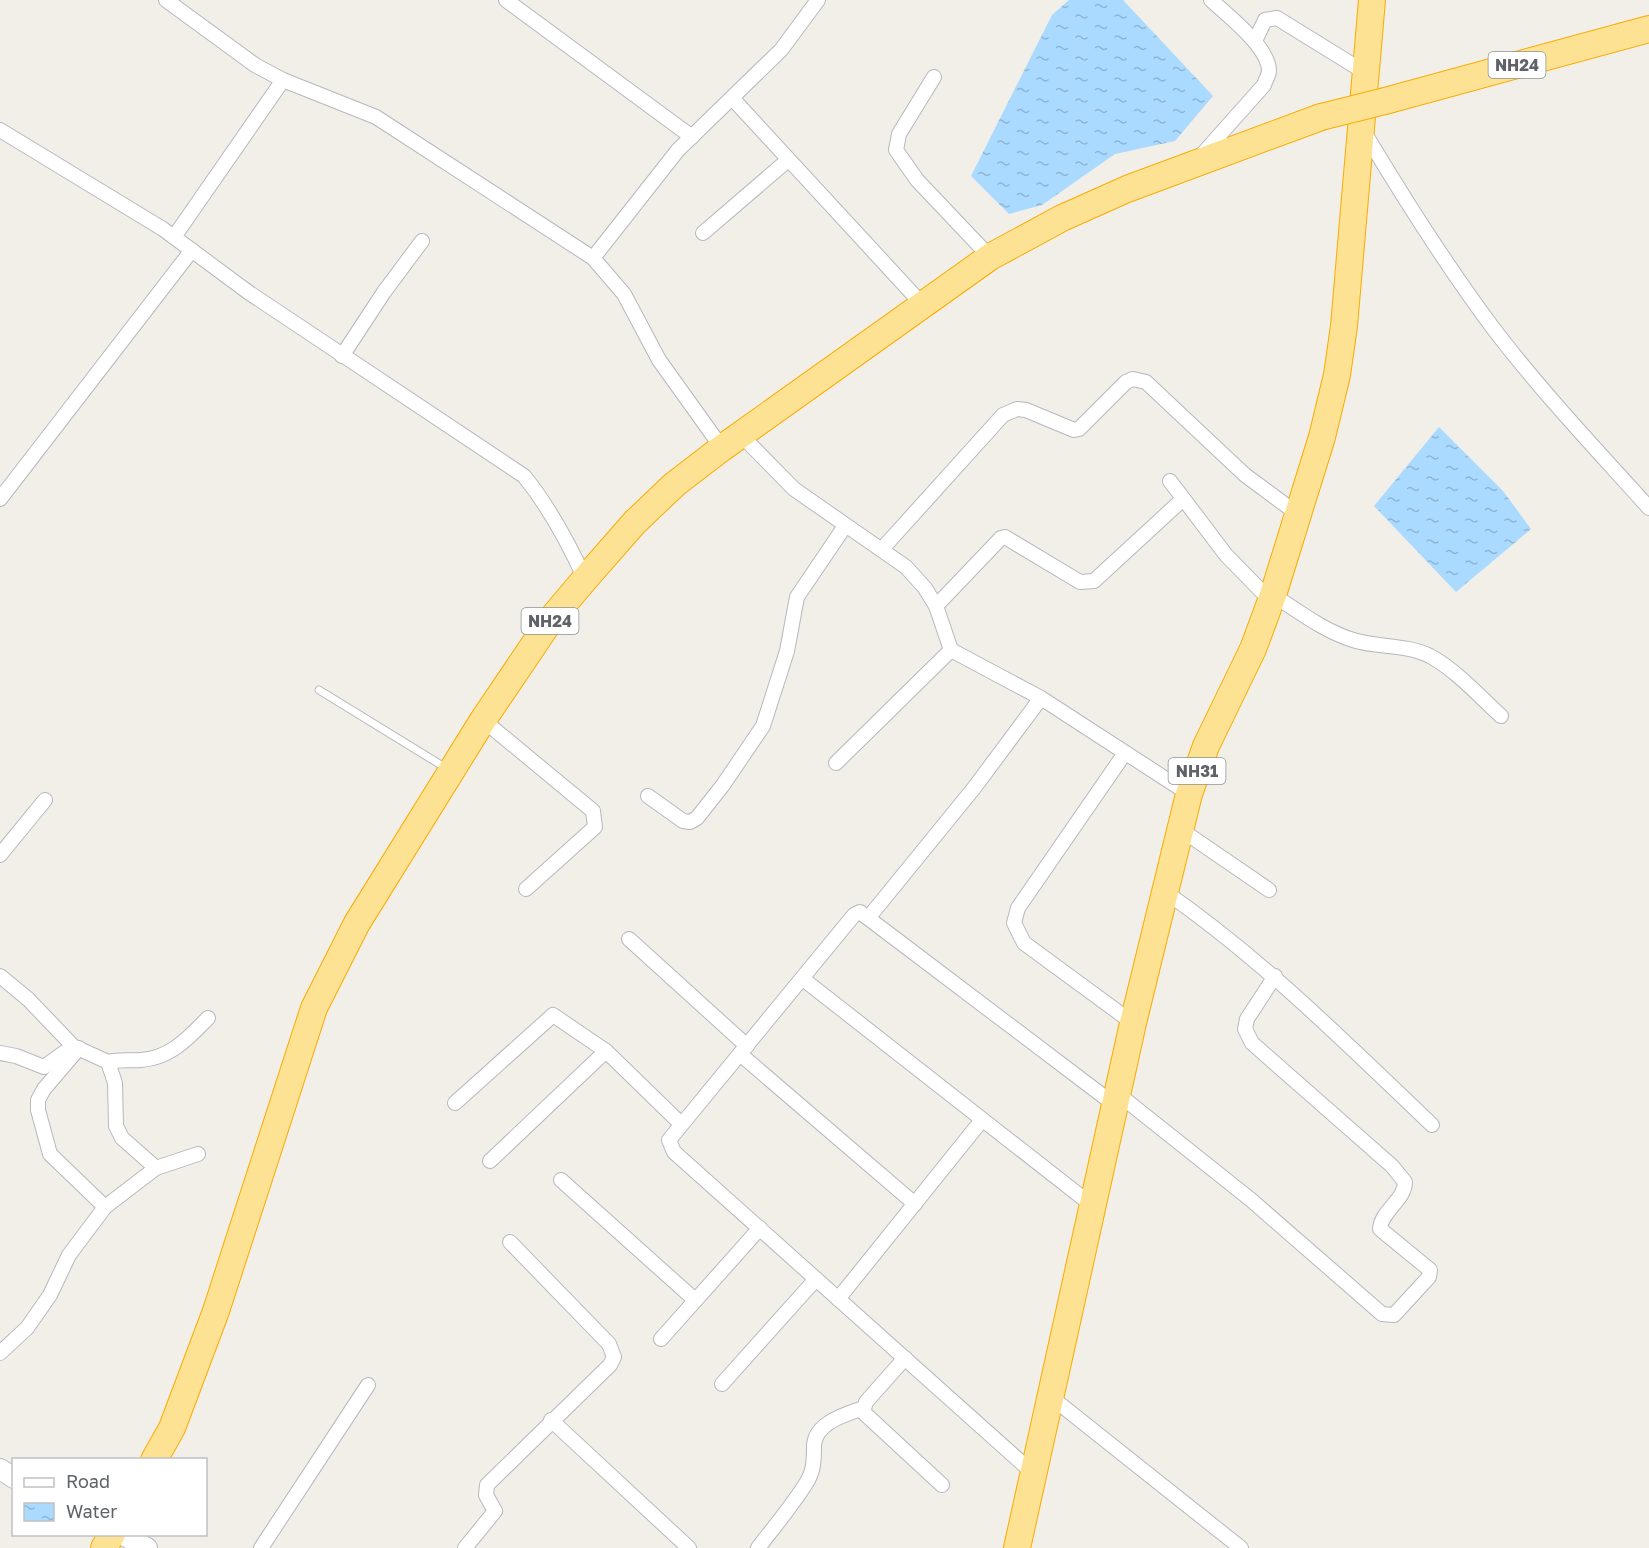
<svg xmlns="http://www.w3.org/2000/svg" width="1649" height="1548" font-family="'Golos Text',sans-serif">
  <defs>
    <pattern id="water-ripples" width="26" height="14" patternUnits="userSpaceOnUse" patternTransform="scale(1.5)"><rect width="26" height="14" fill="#aadaff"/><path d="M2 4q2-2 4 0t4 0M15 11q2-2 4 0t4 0" fill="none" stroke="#8eb4d2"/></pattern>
  </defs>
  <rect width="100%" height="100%" fill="#f1efe8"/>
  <g fill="url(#water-ripples)">
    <path d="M 1069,0 L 1123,0 L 1213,96 L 1175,141 L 1115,154 L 1042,205 L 1009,214 L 971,176 L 1052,15 Z"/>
    <path d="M 1439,427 L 1503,491 L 1531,529 L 1456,592 L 1374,506 Z"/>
  </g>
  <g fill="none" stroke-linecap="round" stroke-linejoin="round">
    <g stroke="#b5b8bc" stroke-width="9">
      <path id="lane" d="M 319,690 L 446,768"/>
    </g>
    <g stroke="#b5b8bc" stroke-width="16">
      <g id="street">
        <path d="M 166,0 L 255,65 L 283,80 L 376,117 L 593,258 L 624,294 L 659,360 L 722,448"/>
        <path d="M 506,0 L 692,137"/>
        <path d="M 1255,41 L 1265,20 L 1277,18 L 1366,73"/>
        <path d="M 934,77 L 899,134 L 896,150 L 917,180 L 990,257"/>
        <path d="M 733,99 L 922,304"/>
        <path d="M 0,130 L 163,229 L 248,292 L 524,476 C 550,508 568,542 585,579"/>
        <path d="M 1363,130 C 1403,197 1446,265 1493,328 C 1541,391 1596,449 1649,508"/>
        <path d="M 1200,157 L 1264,85 C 1265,81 1269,75 1269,71 C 1269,47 1228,16 1211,0"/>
        <path d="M 703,233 L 788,160"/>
        <path d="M 174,237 L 283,80"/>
        <path d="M 593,258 L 678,150 L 781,50 L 818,0"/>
        <path d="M 342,356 L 384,292 L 422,241"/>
        <path d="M 741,435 L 794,489 L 906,567 L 925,588 L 936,606 L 951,650 L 1041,698 L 1189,794"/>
        <path d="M 1170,481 L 1226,555 L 1271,601"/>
        <path d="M 0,499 L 192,250"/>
        <path d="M 882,549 L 1003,415 L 1017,409 L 1026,410 L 1074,430 L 1079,429 L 1126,382 L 1133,379 L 1146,382 L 1245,475 L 1299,515"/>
        <path d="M 1273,595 C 1298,611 1324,631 1353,640 C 1378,648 1406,644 1430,656 C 1456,670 1479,696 1501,716"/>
        <path d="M 936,606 L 1001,538 L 1005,537 L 1080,582 L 1094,581 L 1182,500"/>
        <path d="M 483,720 L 593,811 L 595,827 L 526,889"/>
        <path d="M 1125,753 L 1018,908 L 1014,923 L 1024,943 L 1133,1023"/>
        <path d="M 836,763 L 951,650"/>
        <path d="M 648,796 L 683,821 L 690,822 L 697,818 L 723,785 L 763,726 L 787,651 L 797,597 L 845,526"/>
        <path d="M 1180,829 L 1269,890"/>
        <path d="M 0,855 L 45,800"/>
        <path d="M 1164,891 C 1262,959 1346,1043 1432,1125"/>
        <path d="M 869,917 L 974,788 L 1041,698"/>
        <path d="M 629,939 L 747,1046"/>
        <path d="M 0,976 L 28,999 L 73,1046 L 108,1062 L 115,1083 L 116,1126 L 122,1138 L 156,1168"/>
        <path d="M 803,979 L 1093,1206"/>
        <path d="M 79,1048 L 44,1089 L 38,1100 L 38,1110 L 50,1154 L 105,1207"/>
        <path d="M 0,1053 L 16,1056 L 44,1067 L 72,1047"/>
        <path d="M 740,1054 L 915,1204"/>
        <path d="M 108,1062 C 120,1059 129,1061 141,1060 C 171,1058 188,1038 208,1018"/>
        <path d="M 1118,1094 L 1250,1199 L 1382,1314 L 1394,1315 L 1429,1277 L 1430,1270 L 1380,1229 C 1381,1211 1405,1200 1405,1182 L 1392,1166 L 1252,1043 L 1245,1029 L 1247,1019 L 1275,976"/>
        <path d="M 455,1103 L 553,1015 L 606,1051"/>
        <path d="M 490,1161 L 606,1051 L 681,1124"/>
        <path d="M 561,1180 L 695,1300"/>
        <path d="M 838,1299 L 982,1120"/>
        <path d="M 661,1339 L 760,1228"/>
        <path d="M 0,1353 L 27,1328 L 50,1295 L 69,1255 L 105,1207 L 156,1168 L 198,1154"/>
        <path d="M 905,1358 L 866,1402 L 863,1412 L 942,1485"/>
        <path d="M 722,1384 L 816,1279"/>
        <path d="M 1051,1397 L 1241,1548"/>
        <path d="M 551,1420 L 689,1548"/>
        <path d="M 1033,1473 L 674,1152 L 669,1140 L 854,915 L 860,912 L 1115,1105"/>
        <path d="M 261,1548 L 368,1385"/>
        <path d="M 465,1548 L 495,1511 L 486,1495 L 487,1485 L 610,1365 L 614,1357 L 609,1344 L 510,1242"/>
        <path d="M 758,1548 C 774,1527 791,1507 805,1485 C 814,1472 814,1461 814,1445 C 816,1422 845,1415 863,1408"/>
      </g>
    </g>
    <g stroke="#b6babf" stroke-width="22">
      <g id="secondary">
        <path d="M 0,1469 L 14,1478"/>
        <path d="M 121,1534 L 147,1548"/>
      </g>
    </g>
    <g stroke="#f9ab00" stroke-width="28">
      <g id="highway">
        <path d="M 1385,101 L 1649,29"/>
        <path d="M 154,1460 L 172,1428 L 216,1311 L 314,1008 L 357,923 L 483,720 L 552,618 L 585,579 L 635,522 L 675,484 L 722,448 L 990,257 L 1062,218 L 1127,189 L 1321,117"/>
        <path d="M 104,1548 L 112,1534"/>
        <path d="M 1017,1548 L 1133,1023 L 1189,794 L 1206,746 L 1253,649 L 1273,595 L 1322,437 L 1337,375 L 1344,326 L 1372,0"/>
      </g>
    </g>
    <use href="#lane" stroke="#fff" stroke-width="7"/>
    <use href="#street" stroke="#fff" stroke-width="14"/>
    <use href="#secondary" stroke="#fff" stroke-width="20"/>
    <use href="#highway" stroke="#fde293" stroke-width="26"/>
    <g stroke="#f9ab00" stroke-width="28" stroke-linecap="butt">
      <path id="highway-bridge" d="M 1321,117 L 1385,101"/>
    </g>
    <use href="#highway-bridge" stroke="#fde293" stroke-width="26"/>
  </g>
  <g text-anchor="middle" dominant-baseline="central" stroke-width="5" stroke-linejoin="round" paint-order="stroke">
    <g fill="#fff" stroke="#8f9295" stroke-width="1.5">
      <rect x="1488.5" y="52" width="57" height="26" rx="4.5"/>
      <rect x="521.5" y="608" width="57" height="26" rx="4.5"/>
      <rect x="1168.5" y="758" width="57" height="26" rx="4.5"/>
    </g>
    <g font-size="16" font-weight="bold" fill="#5f6368">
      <text x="1517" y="65">NH24</text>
      <text x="550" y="621">NH24</text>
      <text x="1197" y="771">NH31</text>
    </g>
  </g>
  <rect x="12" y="1458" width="195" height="78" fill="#ffffff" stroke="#bfc1c3" stroke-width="1.5"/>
  <rect x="24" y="1478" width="30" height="9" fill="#ffffff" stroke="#bfc1c3" stroke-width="1.5"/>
  <text x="66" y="1488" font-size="18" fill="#5f6368">Road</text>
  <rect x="24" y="1503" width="30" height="18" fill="url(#water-ripples)" stroke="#bfc1c3" stroke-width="1.5"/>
  <text x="66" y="1518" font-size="18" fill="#5f6368">Water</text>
</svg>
